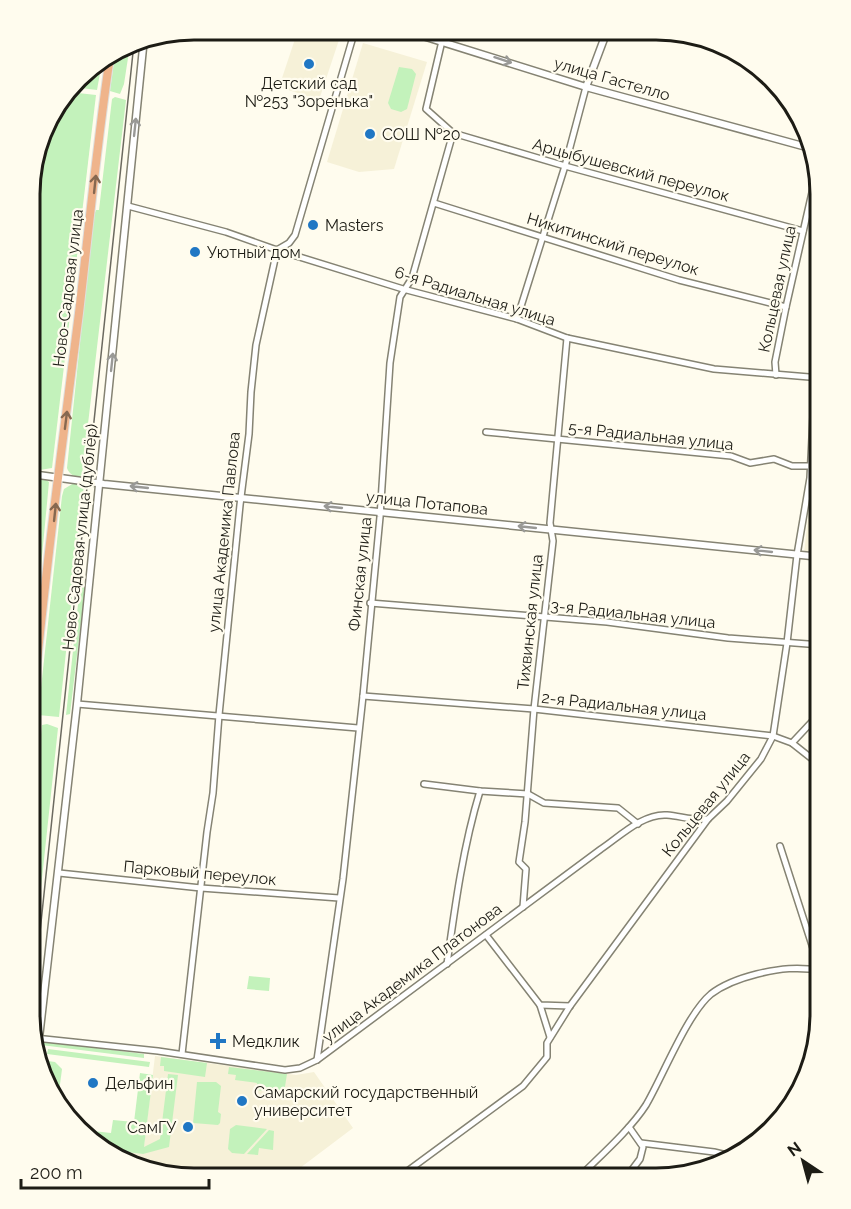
<svg xmlns="http://www.w3.org/2000/svg" width="851" height="1209" font-family="Raleway,sans-serif">
  <rect width="100%" height="100%" fill="#fffcee"/>
  <g fill="#f6f1d8">
    <path d="M 298,30 L 309,30 L 339,40 L 319,100 L 279,87 Z"/>
    <path d="M 363,43 L 427,62 L 394,169 L 359,172 L 327,162 Z"/>
    <path d="M 821,406 L 821,555 L 804,553 Z"/>
    <path d="M 155,1056 L 296,1075 L 314,1072 L 353,1128 L 292,1174 L 294,1178 L 173,1178 L 103,1151 L 101,1149 L 143,1154 Z"/>
  </g>
  <g fill="#c3f2bb">
    <path d="M 130,45 L 124,84 L 120,94 L 110,91 L 115,54 Z"/>
    <path d="M 102,62 L 97,90 L 73,87 L 86,71 Z"/>
    <path d="M 399,67 L 412,69 L 416,74 L 407,109 L 401,112 L 391,109 L 388,103 Z"/>
    <path d="M 69,92 L 96,95 L 52,468 L 34,471 L 31,470 L 31,173 L 52,113 Z"/>
    <path d="M 115,97 L 126,100 L 82,475 C 76,479 69,474 67,468 L 93,218 L 96,210 L 99,210 L 112,99 Z"/>
    <path d="M 31,476 L 42,476 L 49,482 L 31,672 Z"/>
    <path d="M 74,483 L 84,484 L 59,717 L 38,715 L 62,496 L 64,489 Z"/>
    <path d="M 80,586 L 85,588 L 70,714 L 66,715 Z"/>
    <path d="M 47,724 L 58,728 L 30,991 L 30,801 L 34,772 L 37,772 L 42,725 Z"/>
    <path d="M 249,976 L 270,978 L 269,991 L 247,989 Z"/>
    <path d="M 41,1041 L 144,1054 L 144,1058 L 41,1045 Z"/>
    <path d="M 48,1049 L 150,1062 L 149,1067 L 47,1054 Z"/>
    <path d="M 161,1057 L 207,1063 L 205,1077 L 164,1071 L 164,1066 L 160,1066 Z"/>
    <path d="M 41,1060 L 55,1062 L 62,1069 L 58,1100 L 47,1087 Z"/>
    <path d="M 229,1067 L 287,1074 L 284,1093 L 256,1090 L 257,1083 L 235,1080 L 236,1075 L 228,1074 Z"/>
    <path d="M 140,1073 L 153,1075 L 144,1147 L 160,1139 L 168,1074 L 178,1075 L 169,1147 L 143,1154 L 101,1149 L 84,1130 L 111,1133 L 113,1120 L 134,1122 Z"/>
    <path d="M 197,1082 L 216,1082 L 221,1086 L 218,1112 L 221,1114 L 220,1123 L 218,1125 L 193,1123 Z"/>
    <path d="M 236,1125 L 267,1129 L 244,1154 L 232,1153 L 228,1149 L 230,1129 Z"/>
    <path d="M 269,1130 L 274,1131 L 273,1150 L 259,1148 L 258,1155 L 247,1154 Z"/>
  </g>
  <g fill="none" stroke-linecap="round" stroke-linejoin="round">
    <g stroke="#858373" stroke-width="8">
      <g id="minor">
        <path d="M 453,133 L 565,166 L 803,231"/>
        <path d="M 434,203 L 679,280 L 786,307"/>
        <path d="M 128,206 L 226,232 L 277,250 L 403,289 L 517,319 L 567,338 L 714,369 L 821,378"/>
        <path d="M 517,319 L 565,166 L 586,87"/>
        <path d="M 776,375 L 775,362 L 786,307 L 816,175"/>
        <path d="M 486,432 L 731,456 L 750,463 L 774,459 L 792,466 L 811,466"/>
        <path d="M 370,603 L 607,622 L 728,638 L 821,645"/>
        <path d="M 363,696 L 534,709 L 773,736 L 792,743 L 821,766"/>
        <path d="M 77,704 L 358,728"/>
        <path d="M 792,743 L 821,712"/>
        <path d="M 424,784 L 480,791 L 528,794 L 544,803 L 618,808 L 638,824"/>
        <path d="M 780,846 L 820,970"/>
        <path d="M 59,873 L 201,888 L 339,898"/>
        <path d="M 523,907 L 526,869 L 519,862 L 525,822 L 534,709 L 553,541 L 550,523 L 567,338"/>
        <path d="M 486,935 L 540,1005 L 570,1006"/>
        <path d="M 447,964 C 455,906 463,847 480,791"/>
        <path d="M 540,1005 L 550,1037"/>
        <path d="M 35,1038 L 158,1051 L 285,1070 L 300,1068 L 317,1060 L 601,849 C 619,837 643,813 667,815 C 681,816 693,821 708,819"/>
        <path d="M 182,1054 L 207,832 L 213,793 L 219,715 L 240,505 L 249,434 L 251,392 L 256,345 L 277,250 L 289,243 L 295,235 L 355,30"/>
        <path d="M 317,1060 L 343,879 L 363,696 L 380,517 L 390,363 L 400,297 L 412,278 L 453,133 L 426,109 L 442,41"/>
        <path d="M 641,1143 L 714,1152 L 735,1157"/>
        <path d="M 398,1178 L 523,1086 L 547,1057 L 547,1043 L 570,1006 L 708,819 L 727,801 L 761,759 L 773,736 L 787,643 L 797,555 L 810,478 L 815,377"/>
        <path d="M 577,1179 C 599,1157 630,1130 646,1105 C 663,1076 687,1014 711,994 C 724,984 741,978 757,974 C 781,968 797,967 821,970"/>
        <path d="M 625,1179 L 640,1159 L 643,1147 L 629,1127"/>
      </g>
    </g>
    <g stroke="#858373" stroke-width="9">
      <g id="tertiary">
        <path d="M 407,31 L 586,87 L 810,148"/>
        <path d="M 586,87 L 607,31"/>
        <path d="M 31,474 L 104,484 L 821,557"/>
        <path d="M 39,1038 L 77,704 L 144,38"/>
      </g>
    </g>
    <g stroke="#dfdfde" stroke-width="10">
      <path id="primary" d="M 30,737 C 42,595 61,454 79,313 C 89,228 97,142 110,57"/>
    </g>
    <use href="#minor" stroke="#fff" stroke-width="5"/>
    <use href="#tertiary" stroke="#fff" stroke-width="6"/>
    <use href="#primary" stroke="#efb48b" stroke-width="8"/>
    <path stroke="#6c6a60" stroke-width="1.5" d="M 31,1017 L 134,43"/>
  </g>
  <defs><path id="oneway-shaft" d="M-6 0H5M1.5-3L5.5 0L1.5 3" fill="none" stroke-width="1.6" stroke-linecap="round" stroke-linejoin="round" transform="scale(1.5)"/></defs>
  <g stroke="#999996">
    <use href="#oneway-shaft" transform="translate(503 60) rotate(18)"/>
    <use href="#oneway-shaft" transform="translate(135 127) rotate(-84)"/>
    <use href="#oneway-shaft" transform="translate(112 362) rotate(-84)"/>
    <use href="#oneway-shaft" transform="translate(139 487) rotate(-174)"/>
    <use href="#oneway-shaft" transform="translate(333 507) rotate(-174)"/>
    <use href="#oneway-shaft" transform="translate(527 527) rotate(-174)"/>
    <use href="#oneway-shaft" transform="translate(763 551) rotate(-174)"/>
  </g>
  <g stroke="#866850">
    <use href="#oneway-shaft" transform="translate(95 184) rotate(-84)"/>
    <use href="#oneway-shaft" transform="translate(66 420) rotate(-83)"/>
    <use href="#oneway-shaft" transform="translate(55 512) rotate(-84)"/>
  </g>
  <g fill="#2077c4" stroke="#fffcee" stroke-width="2">
    <circle cx="309" cy="64" r="6"/>
    <circle cx="370" cy="134" r="6"/>
    <circle cx="313" cy="225" r="6"/>
    <circle cx="195" cy="252" r="6"/>
    <path d="M215 1032h6v6h6v6h-6v6h-6v-6h-6v-6h6z"/>
    <circle cx="93" cy="1083" r="6"/>
    <circle cx="242" cy="1101" r="6"/>
    <circle cx="188" cy="1127" r="6"/>
  </g>
  <g text-anchor="middle" dominant-baseline="central" stroke-width="4.5" stroke-linejoin="round" paint-order="stroke">
    <g font-size="16" fill="#1d1c15" stroke="#fffcee">
      <text transform="translate(612 79) rotate(16)">улица Гастелло</text>
      <text transform="translate(631 170) rotate(15)">Арцыбушевский переулок</text>
      <text transform="translate(613 244) rotate(17)">Никитинский переулок</text>
      <text transform="translate(68 288) rotate(-83)">Ново-Садовая улица</text>
      <text transform="translate(777 289) rotate(-78)">Кольцевая улица</text>
      <text transform="translate(475 296) rotate(17)">6-я Радиальная улица</text>
      <text transform="translate(651 436) rotate(6)">5-я Радиальная улица</text>
      <text transform="translate(427 503) rotate(6)">улица Потапова</text>
      <text transform="translate(224 532) rotate(-84)">улица Академика Павлова</text>
      <text transform="translate(80 537) rotate(-84)">Ново-Садовая улица (дублёр)</text>
      <text transform="translate(360 574) rotate(-84)">Финская улица</text>
      <text transform="translate(633 614) rotate(6)">3-я Радиальная улица</text>
      <text transform="translate(530 622) rotate(-84)">Тихвинская улица</text>
      <text transform="translate(624 706) rotate(6)">2-я Радиальная улица</text>
      <text transform="translate(706 804) rotate(-51)">Кольцевая улица</text>
      <text transform="translate(200 873) rotate(5)">Парковый переулок</text>
      <text transform="translate(412 973) rotate(-37)">улица Академика Платонова</text>
    </g>
    <g font-size="16" fill="#1d1c15" stroke="#fffcee" text-anchor="start">
      <text x="309" y="83" text-anchor="middle">Детский сад<tspan x="309" dy="18">№253 "Зоренька"</tspan></text>
      <text x="382" y="134">СОШ №20</text>
      <text x="325" y="225">Masters</text>
      <text x="207" y="252">Уютный дом</text>
      <text x="232" y="1041">Медклик</text>
      <text x="105" y="1083">Дельфин</text>
      <text x="254" y="1092">Самарский государственный<tspan x="254" dy="18">университет</tspan></text>
      <text x="176" y="1127" text-anchor="end">СамГУ</text>
    </g>
  </g>
  <path d="M0 0H851V1209H0ZM194 40H656A154 154 0 0 1 810 194V1014A154 154 0 0 1 656 1168H194A154 154 0 0 1 40 1014V194A154 154 0 0 1 194 40Z" fill="#fffcee" fill-rule="evenodd"/>
  <path fill="none" stroke="#1d1c15" stroke-width="3" d="M194 40H656A154 154 0 0 1 810 194V1014A154 154 0 0 1 656 1168H194A154 154 0 0 1 40 1014V194A154 154 0 0 1 194 40Z"/>
  <g transform="translate(803 1161) rotate(324)" stroke="#fffcee" stroke-width="4.5" paint-order="stroke">
  <path d="M0-4.5L10 22L0 15L-10 22Z" fill="#1d1c15"/>
  <text y="-9" font-size="16" font-weight="bold" text-anchor="middle" fill="#1d1c15">N</text>
  </g>
  <path d="M21 1179v9h188v-9" fill="none" stroke="#1d1c15" stroke-width="3"/>
  <text x="30" y="1179" font-size="18" fill="#1d1c15" stroke="#fffcee" stroke-width="4.5" paint-order="stroke">200 m</text>
</svg>
